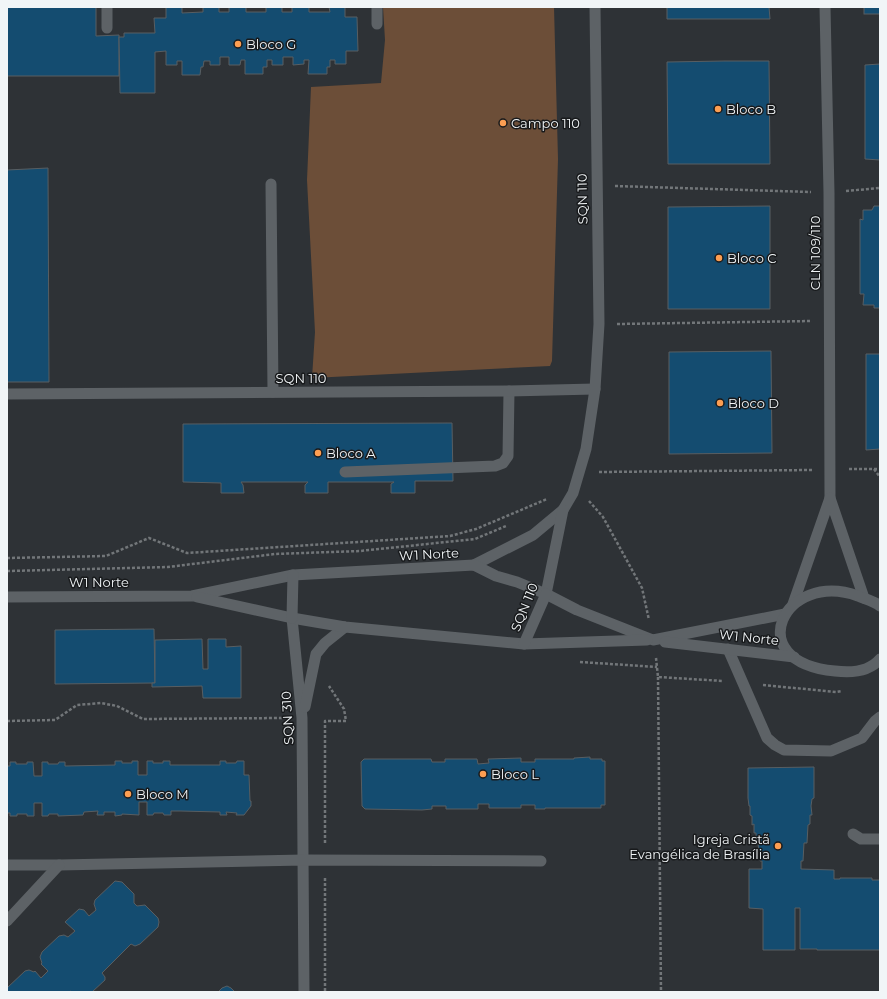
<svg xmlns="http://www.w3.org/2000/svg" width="887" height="999" font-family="Montserrat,sans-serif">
  <rect width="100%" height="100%" fill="#2e3236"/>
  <path fill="#6c4e38" d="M 383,7 L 554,7 L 558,159 L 552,361 L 550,366 L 312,378 L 315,332 L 307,180 L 311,87 L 381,83 L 385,40 Z"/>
  <g fill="#144c70" stroke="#585e62">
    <path d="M 7,7 L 96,7 L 96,36 L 119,35 L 119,76 L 7,76 Z"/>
    <path d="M 166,7 L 182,7 L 182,13 L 203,12 L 203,7 L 219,7 L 219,12 L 229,12 L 229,7 L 246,7 L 246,12 L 266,12 L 266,7 L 282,7 L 282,12 L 292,12 L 292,7 L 309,7 L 309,12 L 330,12 L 329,7 L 345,7 L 345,17 L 357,17 L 358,51 L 346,51 L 346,64 L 335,64 L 335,60 L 330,60 L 330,67 L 327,67 L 327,74 L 308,74 L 309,60 L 304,60 L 304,64 L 293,65 L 293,57 L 283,57 L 283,65 L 272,65 L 272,60 L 267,60 L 267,67 L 263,67 L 263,74 L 245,74 L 245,60 L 241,60 L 240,65 L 229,65 L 229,57 L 220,57 L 220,65 L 210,65 L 210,61 L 204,61 L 203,67 L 201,67 L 200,75 L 182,75 L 182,61 L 177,61 L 177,65 L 166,65 L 166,51 L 155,52 L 155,93 L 120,93 L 119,37 L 124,37 L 124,33 L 155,33 L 154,18 L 166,18 Z"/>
    <path d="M 667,7 L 769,7 L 770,19 L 667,19 Z"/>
    <rect x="864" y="7" width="16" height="7"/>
    <path d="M 724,61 L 769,61 L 770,164 L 668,164 L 667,62 Z"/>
    <path d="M 880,64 L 880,160 L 865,159 L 865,65 Z"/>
    <path d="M 48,168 L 49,382 L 7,382 L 7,170 Z"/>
    <path d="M 770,206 L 770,309 L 668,309 L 668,207 Z"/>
    <path d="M 874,206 L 880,206 L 880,308 L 874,308 L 874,305 L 863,305 L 864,294 L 860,294 L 860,219 L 863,220 L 863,210 L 872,210 Z"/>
    <path d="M 771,351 L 772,453 L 669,454 L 669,352 Z"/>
    <path d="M 866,354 L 880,354 L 880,449 L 866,450 Z"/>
    <path d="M 452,423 L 453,481 L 415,481 L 415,493 L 391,493 L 391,484 L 394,482 L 328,482 L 328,493 L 305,493 L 305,485 L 308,482 L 241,482 L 243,485 L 244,493 L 221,493 L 221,483 L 183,482 L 183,424 Z"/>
    <path d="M 154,629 L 155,683 L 55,684 L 55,630 Z"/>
    <path d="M 202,639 L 203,669 L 208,669 L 208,639 L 226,639 L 226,647 L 241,646 L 241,698 L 203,698 L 202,686 L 152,687 L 152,683 L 155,683 L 155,640 Z"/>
    <path d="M 590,757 L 590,759 L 602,759 L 602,761 L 605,761 L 605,805 L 601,805 L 601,808 L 545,808 L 545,809 L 535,809 L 535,805 L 521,805 L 521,808 L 489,808 L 489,804 L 478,804 L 478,809 L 446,809 L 446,806 L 432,806 L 432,809 L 422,810 L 365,809 L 362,806 L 361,762 L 364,759 L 431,759 L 432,762 L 445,762 L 445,759 L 477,759 L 478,764 L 489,763 L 488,759 L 521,758 L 521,762 L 535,762 L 535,759 L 574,759 L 574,758 Z"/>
    <path d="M 115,761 L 122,761 L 122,763 L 132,763 L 132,761 L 138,761 L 138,775 L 147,775 L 147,761 L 153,761 L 153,763 L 163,763 L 163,761 L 170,761 L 170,765 L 220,765 L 220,761 L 226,761 L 226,763 L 236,763 L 237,761 L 244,761 L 244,775 L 249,775 L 250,801 L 251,801 L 251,806 L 244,815 L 236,815 L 237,813 L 226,812 L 227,815 L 220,815 L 220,812 L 180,811 L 171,811 L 171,815 L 164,815 L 163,813 L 154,813 L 153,815 L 147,815 L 147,802 L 139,802 L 139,815 L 122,814 L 122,815 L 115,816 L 115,812 L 104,812 L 104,815 L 97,815 L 98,811 L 84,812 L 83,815 L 58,816 L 58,814 L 49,814 L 48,816 L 42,816 L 42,803 L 34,803 L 34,816 L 27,816 L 27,814 L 17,814 L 17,816 L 10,816 L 10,813 L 7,813 L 7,766 L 10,766 L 10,762 L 16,762 L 16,764 L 27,764 L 27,762 L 33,762 L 34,776 L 42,776 L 42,762 L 48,762 L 48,764 L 58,764 L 59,762 L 65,762 L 65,766 L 115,765 Z"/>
    <path d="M 814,767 L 814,798 L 812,799 L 811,806 L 812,815 L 810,815 L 810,824 L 808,825 L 807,843 L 804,843 L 803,861 L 801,861 L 801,869 L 834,870 L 834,879 L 840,879 L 840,878 L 872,878 L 872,880 L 880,880 L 880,950 L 817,950 L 817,949 L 800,949 L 800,908 L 795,908 L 795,950 L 763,950 L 763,909 L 749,908 L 749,869 L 762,869 L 762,861 L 760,861 L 760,852 L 759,852 L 758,843 L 756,842 L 756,833 L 754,833 L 754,824 L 752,825 L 752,816 L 750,815 L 750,806 L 749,806 L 748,798 L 748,768 Z"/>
    <path d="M 115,881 L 122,882 L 134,894 L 134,903 L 137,906 L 145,905 L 158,918 L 159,922 L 158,927 L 140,944 L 135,946 L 131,944 L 102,973 L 105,977 L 105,980 L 92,992 L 72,992 L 71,991 L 69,992 L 7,992 L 7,988 L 25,971 L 29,970 L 34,972 L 35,971 L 41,978 L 48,971 L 41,964 L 42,963 L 40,957 L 42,952 L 59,936 L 64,935 L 68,937 L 75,931 L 65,922 L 79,909 L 84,910 L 89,916 L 96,910 L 94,904 L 95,900 Z"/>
    <path d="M 227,986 L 231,988 L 235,992 L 218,992 L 222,988 Z"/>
  </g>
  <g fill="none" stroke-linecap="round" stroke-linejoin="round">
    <g stroke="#727679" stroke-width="2.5" stroke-dasharray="3 2" stroke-linecap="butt">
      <path d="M 615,186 L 811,192"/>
      <path d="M 846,191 L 880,188"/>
      <path d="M 617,324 L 812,321"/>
      <path d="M 849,469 L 880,469"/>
      <path d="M 874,469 L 880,477"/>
      <path d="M 599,472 L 812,470"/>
      <path d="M 589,501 L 603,517 L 642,588 L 649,620"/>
      <path d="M 7,558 L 106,556 L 149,538 L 187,553 L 450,536 L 476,529 L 547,499"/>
      <path d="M 7,571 L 168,567 L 275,554 L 360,551 L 475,539 L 506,526"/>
      <path d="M 656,658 L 658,677 L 723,681"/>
      <path d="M 580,662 L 657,667"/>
      <path d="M 658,677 L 661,992"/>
      <path d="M 763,685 L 836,692 L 842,691"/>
      <path d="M 7,721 L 55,720 L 77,705 L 101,703 L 117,706 L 143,719 L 284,718"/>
      <path d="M 325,843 L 325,721 L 346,721 L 344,709 L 329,686"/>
      <path d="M 325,878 L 325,992"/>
    </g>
    <g stroke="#5d6266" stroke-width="11">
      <path d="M 107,7 L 107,28"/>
      <path d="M 377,7 L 377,24"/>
      <path d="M 271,184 L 273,392"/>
      <path d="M 345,472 L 495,466 L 503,463 L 508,456 L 509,391"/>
      <path d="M 728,649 L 767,738 L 775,745 L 784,750 L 831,751 L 862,738 L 875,721 L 880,717"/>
      <path d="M 853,834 L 861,839 L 880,839"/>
    </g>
    <g stroke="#5d6266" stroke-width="11">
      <path d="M 7,394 L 509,391 L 595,389"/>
      <path d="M 474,565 L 533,535 L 563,510 L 573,493 L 586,449 L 595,389 L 599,324 L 595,7"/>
      <path d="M 546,594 L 563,510"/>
      <path d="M 292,618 L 302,718 L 304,992"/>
      <path d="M 305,707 L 316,654 L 325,643 L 345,627"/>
      <path d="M 7,865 L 59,865 L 304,860 L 541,861"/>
      <path d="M 7,921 L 59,865"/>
    </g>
    <g stroke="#5d6266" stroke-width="11">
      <path d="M 825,7 L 829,193 L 830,498 L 864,598"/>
      <path d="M 7,597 L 192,596 L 293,575 L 474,565 L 496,576 L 517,582 L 546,594 L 577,610 L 653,640 L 785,614"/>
      <path d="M 197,597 L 292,618 L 345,627 L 524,644 L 647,640"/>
      <path d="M 793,604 L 830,498"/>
      <path d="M 880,606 C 874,601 865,599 858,596 C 784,569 739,662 835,671 C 851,673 869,672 880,659"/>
      <path d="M 292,618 L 293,575"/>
      <path d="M 665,642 L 794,657"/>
      <path d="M 524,644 L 546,594"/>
    </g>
  </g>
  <g fill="#fc9e52" stroke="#181a1c" stroke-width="1.5">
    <circle cx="238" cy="44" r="4"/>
    <circle cx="718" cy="109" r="4"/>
    <circle cx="503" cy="123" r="4"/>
    <circle cx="719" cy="258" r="4"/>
    <circle cx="720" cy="403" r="4"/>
    <circle cx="318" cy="453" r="4"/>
    <circle cx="483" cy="774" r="4"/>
    <circle cx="128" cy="794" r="4"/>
    <circle cx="778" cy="846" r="4"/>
  </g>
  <g text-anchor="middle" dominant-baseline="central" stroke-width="3" stroke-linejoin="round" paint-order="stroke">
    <g font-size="13" fill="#f1f5f7" stroke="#181a1c" text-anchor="start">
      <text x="246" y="44">Bloco G</text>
      <text x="726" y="109">Bloco B</text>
      <text x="511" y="123">Campo 110</text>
      <text x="727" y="258">Bloco C</text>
      <text x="728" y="403">Bloco D</text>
      <text x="326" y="453">Bloco A</text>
      <text x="491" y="774">Bloco L</text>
      <text x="136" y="794">Bloco M</text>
      <text x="770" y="839" text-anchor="end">Igreja Cristã<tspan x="770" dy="15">Evangélica de Brasília</tspan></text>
    </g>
    <g font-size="13" fill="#f1f5f7" stroke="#181a1c">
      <text transform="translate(582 199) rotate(-91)">SQN 110</text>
      <text transform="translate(815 253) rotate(-90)">CLN 109/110</text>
      <text x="301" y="378">SQN 110</text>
      <text transform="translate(429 554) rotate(-3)">W1 Norte</text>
      <text x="99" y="582">W1 Norte</text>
      <text transform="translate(524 607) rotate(-68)">SQN 110</text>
      <text transform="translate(749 637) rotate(6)">W1 Norte</text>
      <text transform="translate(287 718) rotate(-93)">SQN 310</text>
    </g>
  </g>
  <rect width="887" height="999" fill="none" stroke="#f1f5f7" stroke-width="16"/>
</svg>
